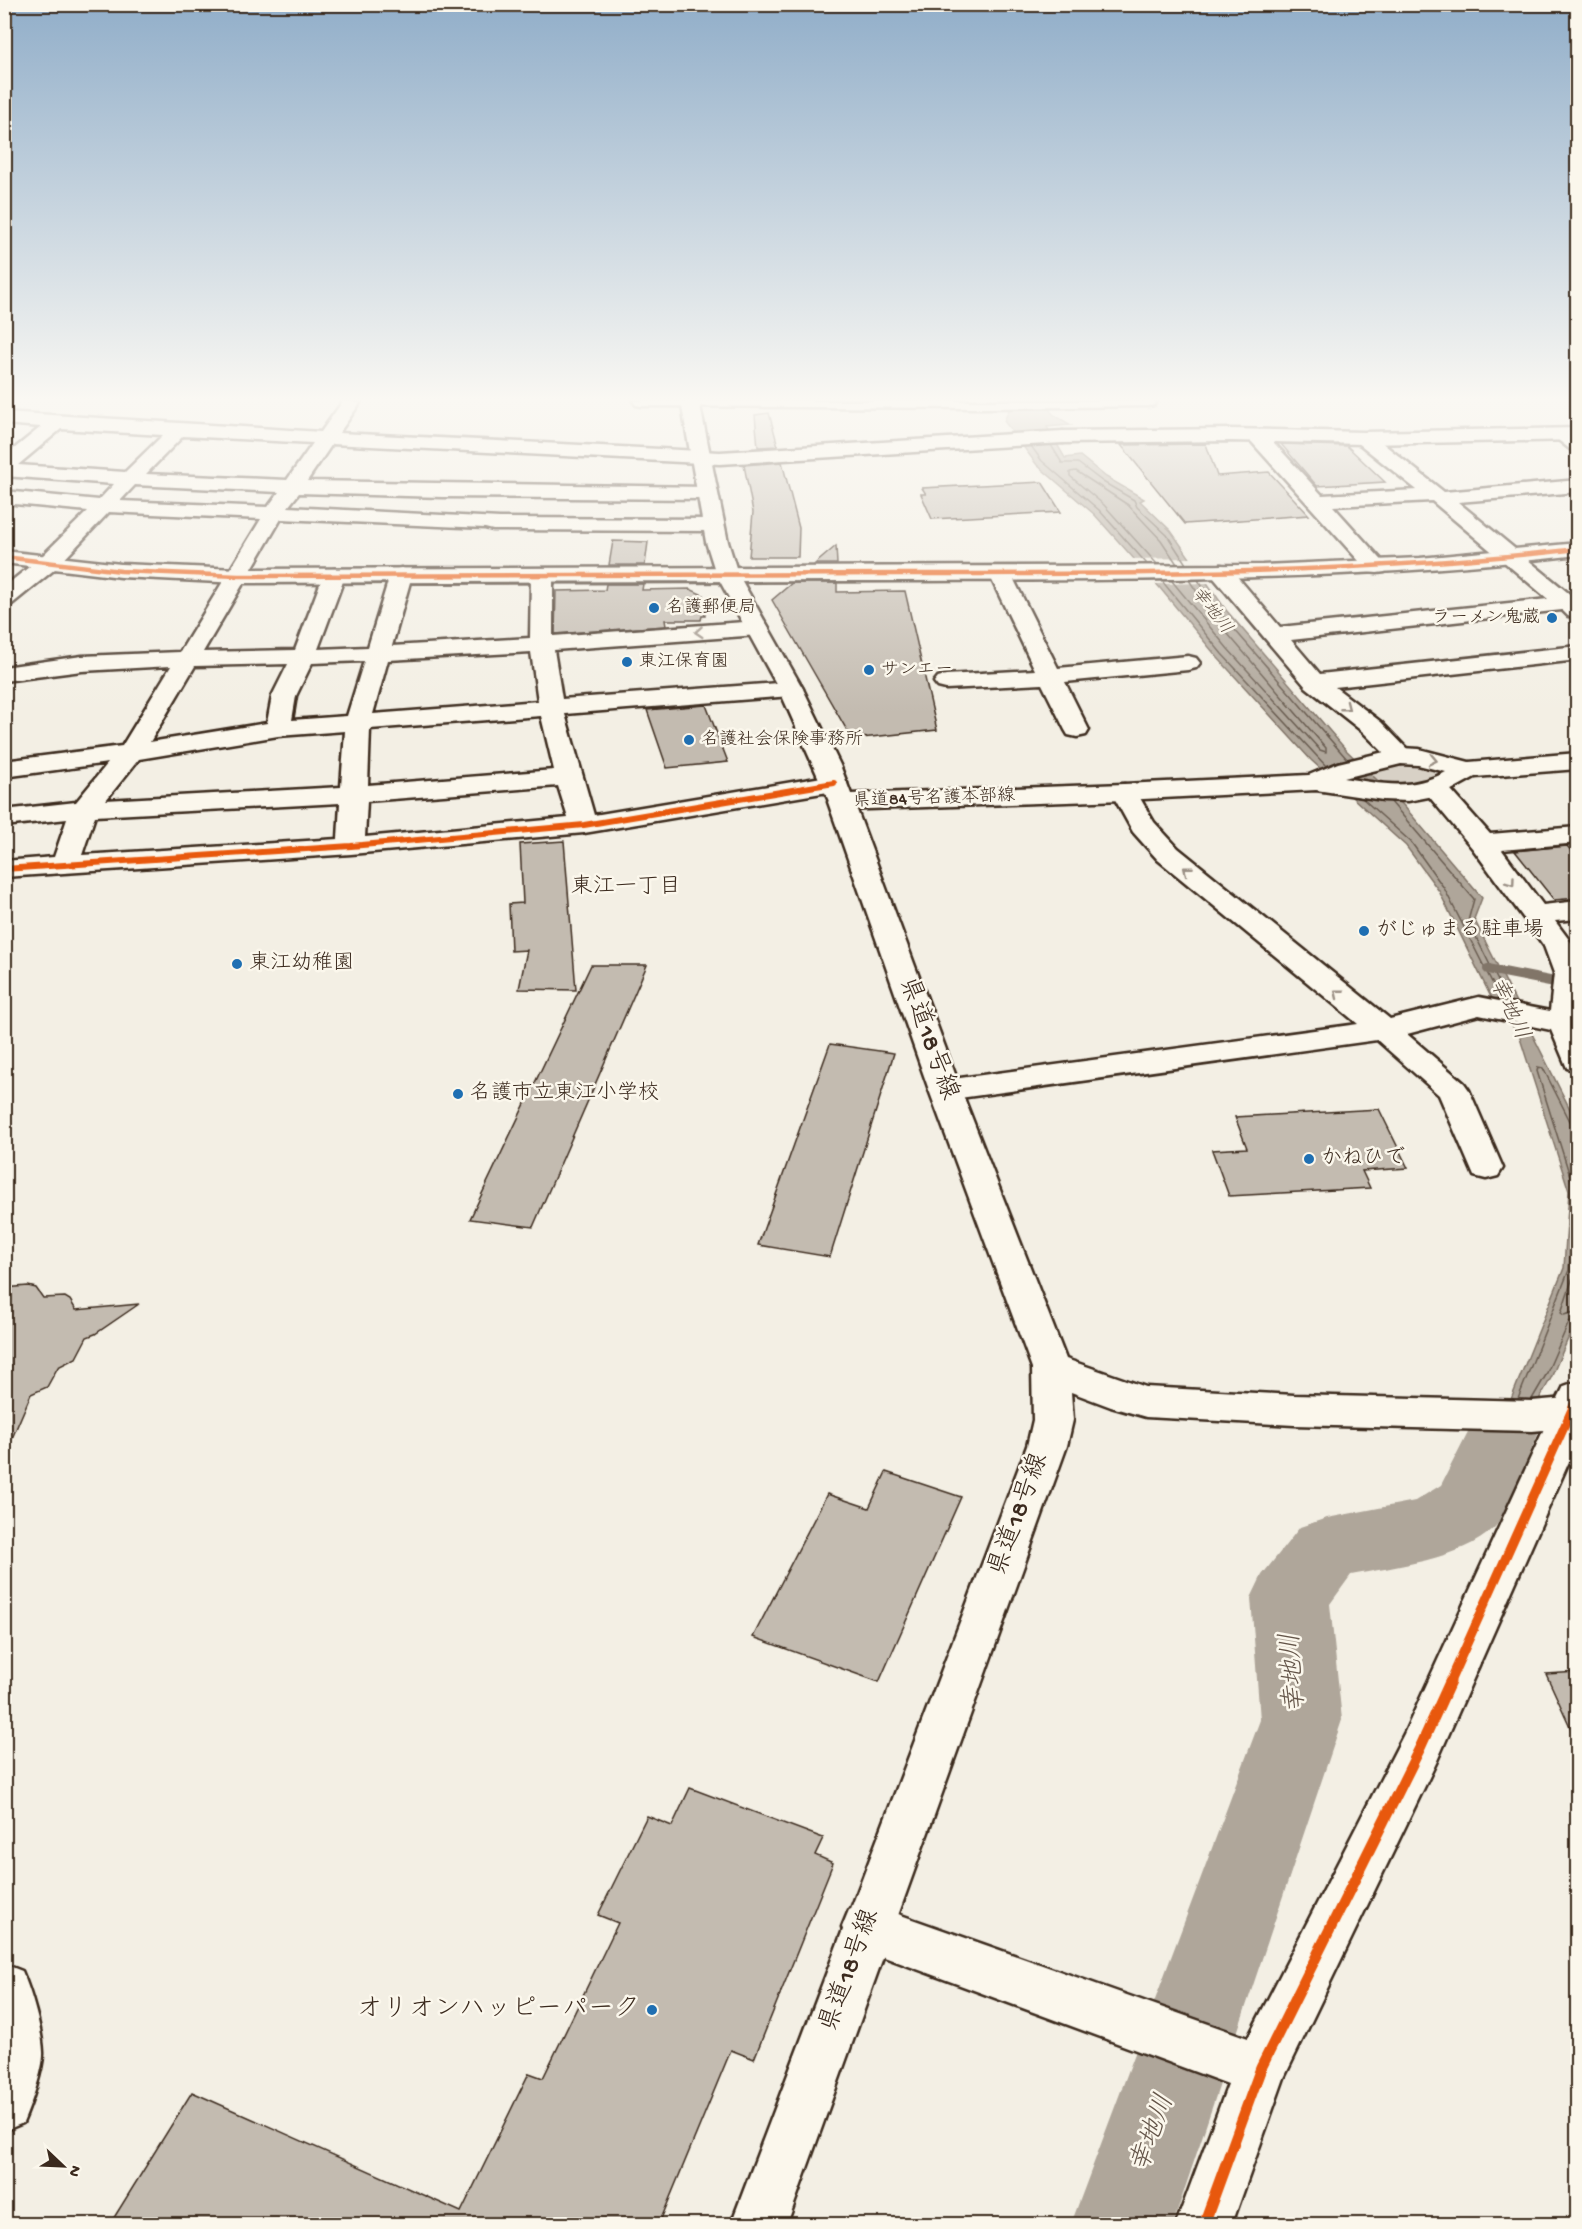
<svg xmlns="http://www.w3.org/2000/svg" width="1582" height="2229" font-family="'Gochi Hand','Klee One',sans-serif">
  <rect width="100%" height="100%" fill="#f3efe4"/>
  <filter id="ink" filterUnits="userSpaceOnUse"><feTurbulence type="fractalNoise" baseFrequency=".0167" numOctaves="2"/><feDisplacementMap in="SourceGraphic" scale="12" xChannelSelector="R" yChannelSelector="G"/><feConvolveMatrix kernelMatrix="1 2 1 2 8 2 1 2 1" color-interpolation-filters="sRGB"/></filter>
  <g filter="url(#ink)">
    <path fill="#d8d1c6" stroke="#8a7e72" stroke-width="1.5" d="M 1412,761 L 1443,770 L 1442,776 L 1436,780 L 1380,787 L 1358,770 Z"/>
    <path fill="#afa69a" stroke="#817468" stroke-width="1.5" d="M 998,401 L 1041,401 L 1054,415 L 1071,425 L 1047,427 L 1065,458 L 1080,456 L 1106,477 L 1144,499 L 1140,501 L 1171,531 L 1226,610 L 1347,751 L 1403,805 L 1482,898 L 1474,919 L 1577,1123 L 1577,1318 L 1551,1378 L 1497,1474 L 1468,1506 L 1564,1268 L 1569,1191 L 1519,1035 L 1490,995 L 1439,891 L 1406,846 L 1311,760 L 1218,658 L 1160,588 L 1094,514 L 1037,465 L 1004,421 L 1010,408 Z"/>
    <path fill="#f3efe4" d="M 1193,558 L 1210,583 L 1153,584 L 1130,559 Z"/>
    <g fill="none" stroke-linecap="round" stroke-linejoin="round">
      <g stroke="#695c50" stroke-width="1.5">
        <path d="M 1051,445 L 1062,463 L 1078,463 L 1103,482 L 1134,500 L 1137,507 L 1167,535 L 1186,564"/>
        <path d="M 1031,446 L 1042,461 L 1099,510 L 1147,564"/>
        <path d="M 1157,564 L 1104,505 L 1070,476 L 1070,472 L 1076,471 L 1128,505 L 1161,540 L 1177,564"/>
        <path d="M 1198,580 L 1221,614 L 1347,759"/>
        <path d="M 1162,581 L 1222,654 L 1326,766"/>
        <path d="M 1172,581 L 1228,649 L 1320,750 L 1326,752 L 1326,748 L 1215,619 L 1189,580"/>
        <path d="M 1362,798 L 1411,842 L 1444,888 L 1501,1000"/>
        <path d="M 1391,802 L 1474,899 L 1468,921 L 1506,997 L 1505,1001"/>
        <path d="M 1578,1262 L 1561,1313 L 1564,1315 L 1578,1311"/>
        <path d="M 1518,1399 L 1569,1270 L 1575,1192 L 1537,1071 L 1538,1067 L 1543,1068 L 1570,1121 L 1578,1124"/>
        <path d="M 1532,1399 L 1546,1375 L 1569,1322 L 1578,1318"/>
      </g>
      <path stroke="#817468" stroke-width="10" d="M 1488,969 L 1565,984"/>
      <path fill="#afa69a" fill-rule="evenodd" d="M 1503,1404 L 1528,1412 L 1539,1432 C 1530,1451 1506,1516 1494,1528 C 1462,1559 1393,1567 1351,1575 L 1330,1604 L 1342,1720 L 1173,2224 L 1071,2224 L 1260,1720 L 1251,1598 L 1262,1575 L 1300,1527 L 1327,1518 L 1415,1501 L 1441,1485 L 1478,1412 Z"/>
    </g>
    <g fill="#c3bbb0" stroke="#3b2a1e" stroke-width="1.5">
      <path d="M 769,413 L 778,446 L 758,447 L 755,415 Z"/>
      <path d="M 1206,444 L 1217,476 L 1269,472 L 1309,515 L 1185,524 L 1121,445 Z"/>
      <path d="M 1281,444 L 1347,446 L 1385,482 L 1317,486 Z"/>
      <path d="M 782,462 L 799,528 L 798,557 L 749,557 L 753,512 L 744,465 Z"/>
      <path d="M 1042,482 L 1061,512 L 932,519 L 921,494 L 926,494 L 922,488 Z"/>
      <path d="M 613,541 L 648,542 L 645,565 L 609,565 Z"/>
      <path d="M 836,546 L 837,564 L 815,564 Z"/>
      <path d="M 792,583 L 837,583 L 837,592 L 905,591 L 937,730 L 852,739 L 772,600 Z"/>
      <path d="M 606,584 L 643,584 L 642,590 L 690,589 L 703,595 L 705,616 L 702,616 L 701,620 L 665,620 L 666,626 L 555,634 L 556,591 L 605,590 Z"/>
      <path d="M 706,705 L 728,762 L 667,768 L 647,710 Z"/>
      <path d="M 564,841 L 576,990 L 519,989 L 527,950 L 511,951 L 509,904 L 523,903 L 520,844 Z"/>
      <path d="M 1567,846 L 1578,858 L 1578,898 L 1554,900 L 1515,851 Z"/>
      <path d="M 591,965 L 647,965 L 533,1227 L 470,1219 Z"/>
      <path d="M 830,1044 L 894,1053 L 830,1257 L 758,1245 Z"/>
      <path d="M 1379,1109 L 1408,1168 L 1362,1171 L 1370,1188 L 1229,1196 L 1212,1150 L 1247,1148 L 1235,1117 Z"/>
      <path d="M 28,1286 L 36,1288 L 43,1298 L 65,1297 L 70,1300 L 76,1310 L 139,1304 L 95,1334 L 87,1337 L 76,1358 L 58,1367 L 47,1387 L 31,1394 L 4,1457 L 4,1288 Z"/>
      <path d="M 886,1472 L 961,1497 L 879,1682 L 753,1637 L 827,1494 L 869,1508 Z"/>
      <path d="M 1578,1672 L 1578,1744 L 1546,1674 Z"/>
      <path d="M 690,1788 L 823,1838 L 815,1855 L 833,1863 L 754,2059 L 731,2050 L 659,2224 L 110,2224 L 192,2092 L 461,2212 L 529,2073 L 543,2078 L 618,1923 L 598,1915 L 647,1816 L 672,1826 Z"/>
    </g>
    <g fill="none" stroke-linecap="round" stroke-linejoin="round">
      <g stroke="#3b2a1e" stroke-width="5">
        <g id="street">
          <path d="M 343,401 L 360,403 L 339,433 L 720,452 L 1063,431 L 1070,433 L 1072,437 L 1070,441 L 1063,443 L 720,464 L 332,444 L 307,481 L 707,487 L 714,489 L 717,493 L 714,497 L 707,499 L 443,497 L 299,493 L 288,507 L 500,518 L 714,519 L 721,521 L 724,525 L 721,529 L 714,531 L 493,530 L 485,528 L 281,519 L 203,652 L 295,650 L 323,576 L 326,571 L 334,569 L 342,571 L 345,576 L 318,649 L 368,647 L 390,575 L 393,570 L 401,568 L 409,570 L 412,575 L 392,646 L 530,638 L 531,576 L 534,571 L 542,569 L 550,571 L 553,576 L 553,636 L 758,621 L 766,623 L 769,628 L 766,633 L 758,635 L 554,650 L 562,699 L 791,682 L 800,684 L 803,689 L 800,694 L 791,696 L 565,714 L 594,815 L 834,775 L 843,777 L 847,783 L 843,789 L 834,791 L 584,833 L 351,854 L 4,877 L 4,861 L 54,857 L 67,819 L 4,826 L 4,810 L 76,802 L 108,763 L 4,777 L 4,761 L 122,746 L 171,666 L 82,671 L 4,681 L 4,667 L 82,656 L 180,652 L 261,519 L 109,512 L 55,569 L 12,604 L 4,606 L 4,587 L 39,559 L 88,511 L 4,503 L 4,491 L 99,500 L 114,484 L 4,476 L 4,457 L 41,427 L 4,424 L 4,412 L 321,432 ZM 61,429 L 163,435 L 125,472 L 18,465 ZM 183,436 L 313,443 L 287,480 L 146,474 ZM 135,485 L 279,492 L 268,507 L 120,501 ZM 531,652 L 538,701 L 373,714 L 388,660 ZM 364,661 L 347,716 L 292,720 L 296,696 L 312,663 ZM 288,664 L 272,696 L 267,723 L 150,742 L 195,666 ZM 541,716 L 554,770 L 368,785 L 370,729 ZM 345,731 L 341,787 L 106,800 L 139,759 L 278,736 ZM 558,786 L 568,818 L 365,837 L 367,801 ZM 340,803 L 338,839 L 82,855 L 95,816 Z"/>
          <path d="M 1561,429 L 1578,437 L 1578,452 L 1571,450 L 1552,435 L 1554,431 Z"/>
          <path d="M 1257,430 L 1264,432 L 1322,495 L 1417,490 L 1357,442 L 1355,438 L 1357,434 L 1371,434 L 1444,492 L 1578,480 L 1578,492 L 1458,502 L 1572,596 L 1578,595 L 1578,617 L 1568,616 L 1562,610 L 1291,640 L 1320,674 L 1578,646 L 1578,660 L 1335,687 L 1381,722 L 1414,756 L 1410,761 L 1401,764 L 1392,761 L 1363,732 L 1306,687 L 1213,577 L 1210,572 L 1213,567 L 1221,565 L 1229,567 L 1280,627 L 1548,599 L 1432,501 L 1333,506 L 1388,567 L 1385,572 L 1377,573 L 1369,572 L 1250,440 L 1248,436 L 1250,432 Z"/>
          <path d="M 1000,567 L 1008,569 L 1011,574 L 1058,668 L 1188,656 L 1196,658 L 1200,663 L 1196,668 L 1188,670 L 1065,682 L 1089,730 L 1086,735 L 1077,737 L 1068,735 L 1065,730 L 1042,684 L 946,689 L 938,687 L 934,682 L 938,677 L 946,675 L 1035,670 L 989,574 L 992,569 Z"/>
          <path d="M 1435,780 L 1444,782 L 1490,834 L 1578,827 L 1578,843 L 1502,850 L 1543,905 L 1578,901 L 1578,919 L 1555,921 L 1573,945 L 1578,957 L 1578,1071 L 1567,1068 L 1551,1030 L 1479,1015 L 1407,1034 L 1464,1083 L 1469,1090 L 1503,1168 L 1498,1176 L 1486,1179 L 1474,1176 L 1439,1095 L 1377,1040 L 945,1100 L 934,1097 L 929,1090 L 934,1083 L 945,1080 L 1358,1024 L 1158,860 L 1133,832 L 1111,792 L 1115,786 L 1124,784 L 1133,786 L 1154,822 L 1178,848 L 1390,1019 L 1479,997 L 1550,1011 L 1554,973 L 1544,946 L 1473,849 L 1422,788 L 1426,782 Z"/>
          <path d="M 1578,1381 L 1578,1441 L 1436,1763 L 1284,2078 L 1232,2224 L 1176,2224 L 1228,2084 L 849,1944 L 842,1927 L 849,1910 L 867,1903 L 1248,2038 L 1404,1734 L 1559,1396 L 1564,1386 Z"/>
          <path d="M 4,1964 L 22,1971 C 31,1992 42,2029 43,2052 C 44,2068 30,2107 23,2123 L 4,2131 Z"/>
        </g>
      </g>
      <g stroke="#3b2a1e" stroke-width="5">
        <g id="secondary">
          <path d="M 1578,428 L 1578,440 L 1364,444 L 1231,441 L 1063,443 L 1056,441 L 1054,437 L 1056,433 L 1063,431 L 1231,429 L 1364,432 Z"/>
          <path d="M 1578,543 L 1578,555 C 1352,582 1125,580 898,581 C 678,581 458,582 238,583 L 121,577 L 4,563 L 4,551 L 121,564 L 238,569 L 1262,565 L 1420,558 Z"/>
          <path d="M 841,794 L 850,796 L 854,802 L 961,1090 L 1066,1359 L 1146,1387 L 1294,1395 L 1532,1401 L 1578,1397 L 1578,1427 L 1532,1431 L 1294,1425 L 1146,1417 L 1111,1407 L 1071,1392 L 1073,1420 L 1067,1446 L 787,2224 L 731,2224 L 1027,1446 L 1033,1420 L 1032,1368 L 929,1090 L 828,802 L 832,796 Z"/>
        </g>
      </g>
      <g stroke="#3b2a1e" stroke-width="5">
        <path id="primary" d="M 681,401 L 699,401 L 728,542 L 738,574 L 803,689 L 840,765 L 851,794 L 1124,784 L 1309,775 L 1338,763 L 1401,748 L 1419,749 L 1469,762 L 1578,753 L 1578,769 L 1475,777 L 1444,794 L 1408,801 L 1383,800 L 1316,790 L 1124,800 L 841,810 L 832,808 L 779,689 L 716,574 L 706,542 ZM 1401,764 L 1418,765 L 1446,772 C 1410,791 1383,784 1344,778 Z"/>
      </g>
      <g stroke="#3b2a1e" stroke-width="5">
        <path id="highway" d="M 633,401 L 1157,401 L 1154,405 L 1148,406 L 984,408 L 642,406 L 636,405 Z"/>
      </g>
      <use href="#street" fill="#fbf7ec" fill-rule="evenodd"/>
      <use href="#secondary" fill="#fbf7ec" fill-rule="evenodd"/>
      <use href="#primary" fill="#fbf7ec" fill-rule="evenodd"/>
      <use href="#highway" fill="#fbf7ec" fill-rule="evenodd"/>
      <g stroke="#fbf7ec" stroke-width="7">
        <path id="cycleway-far3" d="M 4,557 L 121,571 L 238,576 C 458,576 678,574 898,574 C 1126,574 1352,575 1578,549"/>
      </g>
      <g stroke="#fbf7ec" stroke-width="9">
        <path id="cycleway-far2" d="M 4,869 L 351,846 L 584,825 L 834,783"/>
      </g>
      <g stroke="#fbf7ec" stroke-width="13">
        <path id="cycleway-far1" d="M 1449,1684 L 1578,1396"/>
      </g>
      <g stroke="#fbf7ec" stroke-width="15">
        <path id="cycleway" d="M 1204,2224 L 1261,2068 L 1420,1748 L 1450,1682"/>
      </g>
      <use href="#cycleway-far3" stroke="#e8590c" stroke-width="4.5"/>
      <use href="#cycleway-far2" stroke="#e8590c" stroke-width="6"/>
      <use href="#cycleway-far1" stroke="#e8590c" stroke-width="9"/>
      <use href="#cycleway" stroke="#e8590c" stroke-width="11"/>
    </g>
    <defs><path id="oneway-chevron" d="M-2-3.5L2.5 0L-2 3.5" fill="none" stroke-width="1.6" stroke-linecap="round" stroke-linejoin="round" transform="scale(1.5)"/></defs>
    <g stroke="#9b9085">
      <use href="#oneway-chevron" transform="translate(699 632) rotate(176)"/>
      <use href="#oneway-chevron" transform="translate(1346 707) rotate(38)"/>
      <use href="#oneway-chevron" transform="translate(1433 760) rotate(12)"/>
      <use href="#oneway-chevron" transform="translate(1187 870) rotate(-141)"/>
      <use href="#oneway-chevron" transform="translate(1511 882) rotate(54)"/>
      <use href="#oneway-chevron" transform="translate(1338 993) rotate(-141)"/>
    </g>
  </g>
  <linearGradient id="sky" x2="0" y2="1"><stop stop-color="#91aec9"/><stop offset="0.56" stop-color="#faf8f3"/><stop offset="1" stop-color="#faf8f3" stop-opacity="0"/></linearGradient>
  <rect width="1582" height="713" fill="url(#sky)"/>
  <g fill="#1f6fb2" stroke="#fbf7ec" stroke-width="2">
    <circle cx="654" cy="608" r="6"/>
    <circle cx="1552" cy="618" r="6"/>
    <circle cx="627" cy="662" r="6"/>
    <circle cx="869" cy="670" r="6"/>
    <circle cx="689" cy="740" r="6"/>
    <circle cx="1364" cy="931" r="6"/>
    <circle cx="237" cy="964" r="6"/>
    <circle cx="458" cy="1094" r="6"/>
    <circle cx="1309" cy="1159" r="6"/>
    <circle cx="652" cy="2010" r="6"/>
  </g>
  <g text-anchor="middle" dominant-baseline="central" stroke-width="5" stroke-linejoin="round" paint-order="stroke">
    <g font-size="18" fill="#3b2a1e" stroke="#fbf7ec" text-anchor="start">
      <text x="666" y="608">名護郵便局</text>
      <text x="1540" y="618" text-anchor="end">ラーメン鬼蔵</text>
      <text x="639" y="662">東江保育園</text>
      <text x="881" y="670">サンエー</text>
      <text x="701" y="740">名護社会保険事務所</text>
    </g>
    <g font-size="18" font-style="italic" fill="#645549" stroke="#fbf7ec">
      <text transform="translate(1211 611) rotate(52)">幸地川</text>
    </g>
    <g font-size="18" fill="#3b2a1e" stroke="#fbf7ec">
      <text transform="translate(934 799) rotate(-2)">県道84号名護本部線</text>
    </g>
    <g font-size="21" fill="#3b2a1e" stroke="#fbf7ec" text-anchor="start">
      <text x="1376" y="931">がじゅまる駐車場</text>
      <text x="249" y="964">東江幼稚園</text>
      <text x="470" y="1094">名護市立東江小学校</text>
      <text x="1321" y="1159">かねひで</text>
    </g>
    <g font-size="22" fill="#3b2a1e" stroke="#fbf7ec">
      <text x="626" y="888">東江一丁目</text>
    </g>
    <g font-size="22" font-style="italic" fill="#645549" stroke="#fbf7ec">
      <text transform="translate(1508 1009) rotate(65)">幸地川</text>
    </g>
    <g font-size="26" fill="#3b2a1e" stroke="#fbf7ec">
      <text transform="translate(927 1039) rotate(70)">県道18号線</text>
      <text transform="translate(1020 1515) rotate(-70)">県道18号線</text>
      <text transform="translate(851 1971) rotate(-70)">県道18号線</text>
    </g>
    <g font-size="26" fill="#3b2a1e" stroke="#fbf7ec" text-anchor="end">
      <text x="640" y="2010">オリオンハッピーパーク</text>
    </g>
    <g font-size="27" font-style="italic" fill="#645549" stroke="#fbf7ec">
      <text transform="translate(1295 1673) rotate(-94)">幸地川</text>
      <text transform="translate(1154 2134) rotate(-70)">幸地川</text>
    </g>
  </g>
  <rect width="1582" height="2229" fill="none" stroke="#fbf7ec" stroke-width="24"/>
  <rect x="12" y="12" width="1558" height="2205" fill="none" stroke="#3b2a1e" stroke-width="2" filter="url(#ink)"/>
  <g transform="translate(63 2166) rotate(113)" stroke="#fbf7ec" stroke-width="4.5" paint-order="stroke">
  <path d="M0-4.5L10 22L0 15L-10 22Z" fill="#3b2a1e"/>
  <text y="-9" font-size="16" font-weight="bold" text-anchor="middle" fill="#3b2a1e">N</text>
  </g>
</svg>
